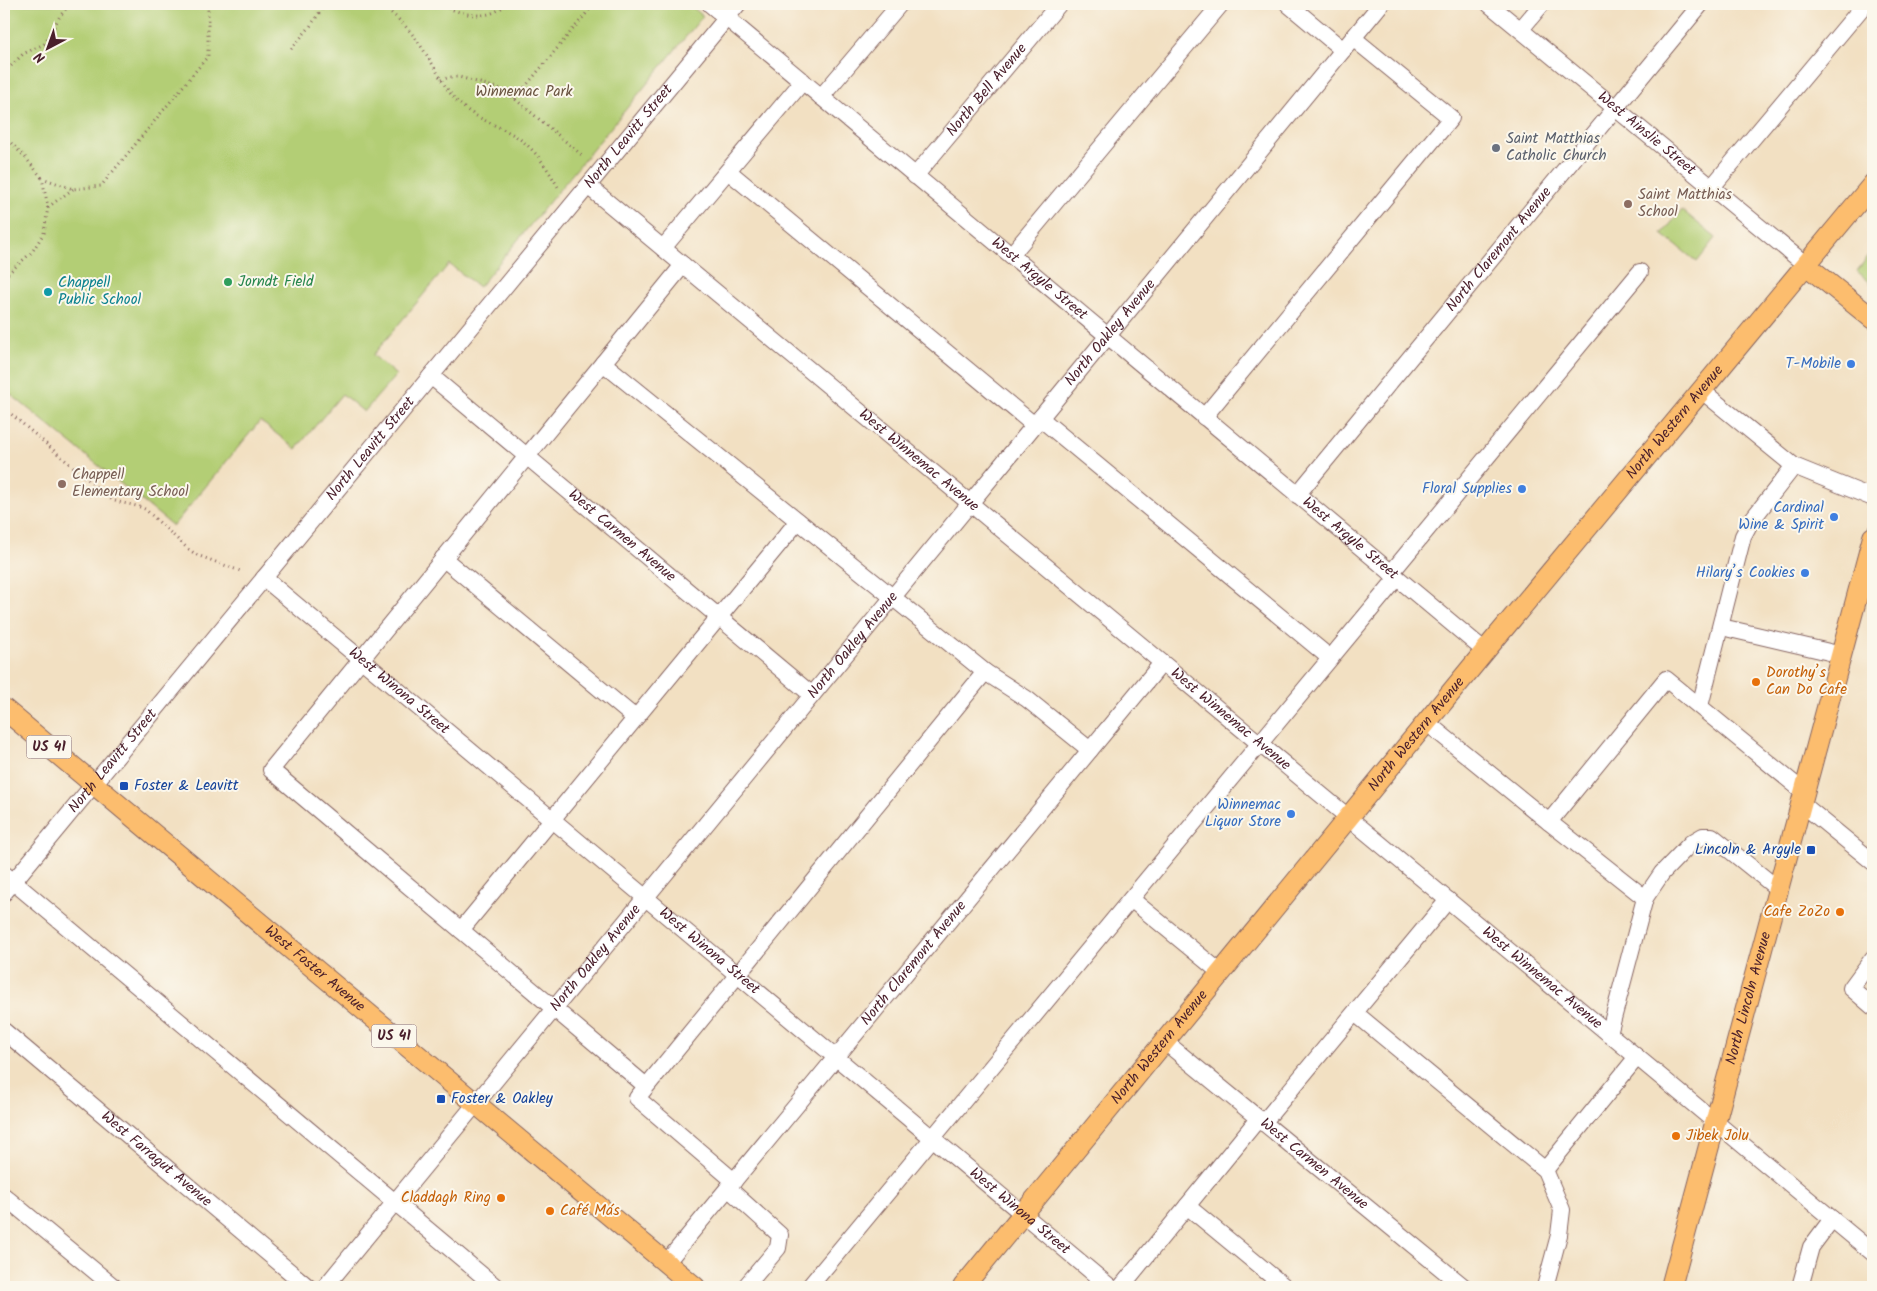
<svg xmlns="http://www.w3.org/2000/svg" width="1877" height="1291" font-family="Kalam,sans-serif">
  <rect width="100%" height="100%" fill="#fbf7ec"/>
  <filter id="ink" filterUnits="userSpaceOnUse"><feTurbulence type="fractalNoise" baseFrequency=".02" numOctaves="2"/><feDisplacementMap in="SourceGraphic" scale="10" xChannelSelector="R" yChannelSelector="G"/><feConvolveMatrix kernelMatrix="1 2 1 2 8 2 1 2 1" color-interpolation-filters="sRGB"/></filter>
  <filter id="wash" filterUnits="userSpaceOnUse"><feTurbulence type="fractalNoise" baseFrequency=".0096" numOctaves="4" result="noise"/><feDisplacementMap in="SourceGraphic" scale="20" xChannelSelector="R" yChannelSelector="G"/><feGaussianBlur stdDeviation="1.12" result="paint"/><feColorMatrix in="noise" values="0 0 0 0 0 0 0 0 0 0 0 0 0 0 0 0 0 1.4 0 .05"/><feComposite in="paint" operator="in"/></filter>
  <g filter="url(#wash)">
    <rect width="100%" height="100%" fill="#f2e0c2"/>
    <g fill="#b3ce74" stroke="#7e7650">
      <path d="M 4,4 L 689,4 L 703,16 L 479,287 L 449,264 L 373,355 L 396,375 L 364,412 L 342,394 L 296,449 L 260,421 L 173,526 L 4,389 Z"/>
      <path d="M 1682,210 L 1716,238 L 1697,262 L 1662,234 Z"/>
      <path d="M 1873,250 L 1873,285 L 1857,271 Z"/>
    </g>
  </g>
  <g filter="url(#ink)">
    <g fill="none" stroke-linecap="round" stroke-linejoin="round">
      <g stroke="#856360" stroke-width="18">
        <g id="minor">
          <path id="s1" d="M 710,4 L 1485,651"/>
          <path d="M 1288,4 L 1343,50"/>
          <path id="s2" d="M 1489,4 L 1806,265"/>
          <path d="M 1521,29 L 1542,4"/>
          <path d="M 821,97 L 900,4"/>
          <path d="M 728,171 L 1034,425"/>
          <path id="s3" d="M 915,176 L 1059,4"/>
          <path id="s4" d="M 588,186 L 1873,1253"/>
          <path d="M 1712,187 L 1865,4"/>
          <path d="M 663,248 L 803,81"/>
          <path d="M 1011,255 L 1221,4"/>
          <path d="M 603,363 L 985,672 L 1027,699 L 1090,750"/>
          <path id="s5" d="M 431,376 L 812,695"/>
          <path d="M 1701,390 L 1794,466 L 1873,498"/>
          <path d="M 1204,417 L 1451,118 L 1353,38"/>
          <path d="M 1040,418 L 1330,658"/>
          <path id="s6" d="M 1297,495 L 1701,4"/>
          <path d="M 443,558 L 635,718"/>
          <path d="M 1391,573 L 1640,272"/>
          <path id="s7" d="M 264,578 L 1110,1287"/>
          <path d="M 1730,629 L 1842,655"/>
          <path d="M 1700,706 L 1743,536 L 1751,521 L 1794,466"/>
          <path d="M 1426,722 L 1549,822 L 1645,898"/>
          <path d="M 1801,803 L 1873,862"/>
          <path d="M 1549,822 L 1666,679 L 1804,792"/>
          <path d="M 4,874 L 496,1287"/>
          <path id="s8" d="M 4,893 L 738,4"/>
          <path d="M 1131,899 L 1221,973"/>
          <path d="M 461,930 L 798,521"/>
          <path d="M 1873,958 L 1851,988 L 1873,1007"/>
          <path d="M 1355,1013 L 1545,1170 L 1562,1210 L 1559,1235 L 1545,1287"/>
          <path id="s9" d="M 4,1031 L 308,1287"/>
          <path d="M 1609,1034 L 1645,898 L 1662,873 L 1691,843 L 1703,836 L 1712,836 L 1778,889"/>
          <path id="s10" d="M 1164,1041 L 1464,1287"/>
          <path d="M 646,1086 L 271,770 L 683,265"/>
          <path d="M 1263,1123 L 1448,900"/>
          <path d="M 1545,1170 L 1637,1057"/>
          <path d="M 734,1181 L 637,1098 L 985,672"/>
          <path d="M 728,1188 L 780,1235 L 778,1248 L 745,1287"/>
          <path d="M 4,1196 L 114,1287"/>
          <path d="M 1187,1206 L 1285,1287"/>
          <path id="s11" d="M 666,1263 L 1162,663"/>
          <path id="s12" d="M 325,1287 L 1381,4"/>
          <path d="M 809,1287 L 1397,578"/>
          <path d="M 1121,1287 L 1258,1119"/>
          <path d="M 1800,1287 L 1811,1247 L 1832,1219"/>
        </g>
      </g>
      <g stroke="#856360" stroke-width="22">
        <g id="major">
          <path d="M 1806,265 L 1873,319"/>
          <path id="s13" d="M 4,709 L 695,1287"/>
          <path id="s14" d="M 963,1287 L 1485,651 L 1873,184"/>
          <path id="s15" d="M 1671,1287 L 1873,537"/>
        </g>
      </g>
      <g stroke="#856360" stroke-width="3" stroke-dasharray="1 4" stroke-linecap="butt">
        <path d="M 379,4 C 398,16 414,34 426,54 C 436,68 443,86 455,99 C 471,118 497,124 517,137 C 536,150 547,168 558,187"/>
        <path d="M 439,4 C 461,14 487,23 506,4"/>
        <path d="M 387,9 L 393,4"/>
        <path d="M 291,49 L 309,28 L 322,9 L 335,4"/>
        <path d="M 4,73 L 23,54 L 44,44 L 60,16 L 70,4"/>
        <path d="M 441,80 L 450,77 L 459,77 L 501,89 L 515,99 L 583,156"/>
        <path d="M 515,99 L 594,4"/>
        <path d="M 4,136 L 25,157 L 42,178"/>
        <path d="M 73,189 L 48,207 L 42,178 L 73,189 L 101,186 L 208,56 L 208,4"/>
        <path d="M 4,277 L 32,252 L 44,233 L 48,207"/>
        <path d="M 4,408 L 112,500 C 123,504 134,504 145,509 L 188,549 L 197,555 L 243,572"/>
      </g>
      <use href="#minor" stroke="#fff" stroke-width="16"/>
      <use href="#major" stroke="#fcbd6e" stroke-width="20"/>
    </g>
  </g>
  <circle fill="#6b7280" stroke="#fbf7ec" stroke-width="2" cx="1496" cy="148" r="5"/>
  <g fill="#8d6e63" stroke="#fbf7ec" stroke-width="2">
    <circle cx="1628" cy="204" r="5"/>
    <circle cx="62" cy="484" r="5"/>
  </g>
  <circle fill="#2e9e5b" stroke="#fbf7ec" stroke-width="2" cx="228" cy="282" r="5"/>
  <circle fill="#0f9aa8" stroke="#fbf7ec" stroke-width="2" cx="48" cy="292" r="5"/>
  <g fill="#3f7fe0" stroke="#fbf7ec" stroke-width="2">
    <circle cx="1851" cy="364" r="5"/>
    <circle cx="1522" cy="489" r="5"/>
    <circle cx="1834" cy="517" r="5"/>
    <circle cx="1805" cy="573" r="5"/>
    <circle cx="1291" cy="814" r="5"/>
  </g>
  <g fill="#e8710a" stroke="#fbf7ec" stroke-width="2">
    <circle cx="1756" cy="682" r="5"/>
    <circle cx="1840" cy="912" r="5"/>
    <circle cx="1676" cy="1136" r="5"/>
    <circle cx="501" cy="1198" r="5"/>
    <circle cx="550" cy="1211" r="5"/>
  </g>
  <g fill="#1a4fb4" stroke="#fbf7ec" stroke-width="2">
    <rect x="119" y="781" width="10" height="10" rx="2.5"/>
    <rect x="1806" y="845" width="10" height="10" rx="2.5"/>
    <rect x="436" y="1094" width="10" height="10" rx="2.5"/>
  </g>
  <g text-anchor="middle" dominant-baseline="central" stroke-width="4" stroke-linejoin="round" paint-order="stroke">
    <g fill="#fbf7ec" stroke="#7f6065" stroke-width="1">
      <rect x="26.5" y="735.5" width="45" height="23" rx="4"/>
      <rect x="371.5" y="1024.5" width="45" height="23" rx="4"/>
    </g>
    <g font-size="14" font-weight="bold" fill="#4a1f2b">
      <text x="49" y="747">US 41</text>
      <text x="394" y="1036">US 41</text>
    </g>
    <g font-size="15" fill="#4a1f2b" stroke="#fbf7ec">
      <text stroke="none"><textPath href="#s3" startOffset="112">North Bell Avenue</textPath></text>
      <text stroke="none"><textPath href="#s2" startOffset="204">West Ainslie Street</textPath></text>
      <text stroke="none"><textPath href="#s8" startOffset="981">North Leavitt Street</textPath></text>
      <text stroke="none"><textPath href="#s6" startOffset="318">North Claremont Avenue</textPath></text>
      <text stroke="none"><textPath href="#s1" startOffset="429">West Argyle Street</textPath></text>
      <text stroke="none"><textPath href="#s12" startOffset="1236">North Oakley Avenue</textPath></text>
      <text stroke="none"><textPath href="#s14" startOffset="1120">North Western Avenue</textPath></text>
      <text stroke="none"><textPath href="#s8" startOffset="576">North Leavitt Street</textPath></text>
      <text stroke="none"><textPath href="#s4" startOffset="430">West Winnemac Avenue</textPath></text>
      <text stroke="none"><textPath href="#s5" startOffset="249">West Carmen Avenue</textPath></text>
      <text stroke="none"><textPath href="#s1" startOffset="834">West Argyle Street</textPath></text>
      <text stroke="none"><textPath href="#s12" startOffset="831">North Oakley Avenue</textPath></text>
      <text stroke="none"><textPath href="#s7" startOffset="176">West Winona Street</textPath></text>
      <text stroke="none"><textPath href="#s4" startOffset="835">West Winnemac Avenue</textPath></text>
      <text stroke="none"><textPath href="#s14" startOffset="715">North Western Avenue</textPath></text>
      <text stroke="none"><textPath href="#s8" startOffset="171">North Leavitt Street</textPath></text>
      <text stroke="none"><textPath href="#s7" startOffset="581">West Winona Street</textPath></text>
      <text stroke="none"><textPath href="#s12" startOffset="426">North Oakley Avenue</textPath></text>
      <text stroke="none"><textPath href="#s11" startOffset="389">North Claremont Avenue</textPath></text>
      <text stroke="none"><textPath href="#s13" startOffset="405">West Foster Avenue</textPath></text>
      <text stroke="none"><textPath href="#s4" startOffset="1240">West Winnemac Avenue</textPath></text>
      <text stroke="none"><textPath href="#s15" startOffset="299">North Lincoln Avenue</textPath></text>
      <text stroke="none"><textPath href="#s14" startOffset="310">North Western Avenue</textPath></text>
      <text stroke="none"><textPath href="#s9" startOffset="199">West Farragut Avenue</textPath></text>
      <text stroke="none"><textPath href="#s10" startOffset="194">West Carmen Avenue</textPath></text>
      <text stroke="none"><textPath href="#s7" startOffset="986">West Winona Street</textPath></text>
    </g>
    <g font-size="15" fill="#6a5441" stroke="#fbf7ec">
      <text x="524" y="92">Winnemac Park</text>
    </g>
    <g font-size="15" fill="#5b616d" stroke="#fbf7ec" text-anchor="start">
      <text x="1506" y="139">Saint Matthias<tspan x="1506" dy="17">Catholic Church</tspan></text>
    </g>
    <g font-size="15" fill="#785e54" stroke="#fbf7ec" text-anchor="start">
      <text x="1638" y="195">Saint Matthias<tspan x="1638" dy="17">School</tspan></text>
      <text x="72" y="475">Chappell<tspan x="72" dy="17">Elementary School</tspan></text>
    </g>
    <g font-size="15" fill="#27864d" stroke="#fbf7ec" text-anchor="start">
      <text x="238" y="282">Jorndt Field</text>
    </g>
    <g font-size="15" fill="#0d838f" stroke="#fbf7ec" text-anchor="start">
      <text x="58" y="283">Chappell<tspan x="58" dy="17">Public School</tspan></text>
    </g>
    <g font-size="15" fill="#366cbe" stroke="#fbf7ec" text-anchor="end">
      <text x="1841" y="364">T-Mobile</text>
      <text x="1512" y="489">Floral Supplies</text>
      <text x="1824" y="508">Cardinal<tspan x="1824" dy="17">Wine &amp; Spirit</tspan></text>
      <text x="1795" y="573">Hilary’s Cookies</text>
      <text x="1281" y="805">Winnemac<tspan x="1281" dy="17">Liquor Store</tspan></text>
    </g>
    <g font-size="15" fill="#c56008" stroke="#fbf7ec" text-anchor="start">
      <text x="1766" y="673">Dorothy’s<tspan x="1766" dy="17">Can Do Cafe</tspan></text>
      <text x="1830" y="912" text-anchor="end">Cafe ZoZo</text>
      <text x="1686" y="1136">Jibek Jolu</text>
      <text x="491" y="1198" text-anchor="end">Claddagh Ring</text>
      <text x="560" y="1211">Café Más</text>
    </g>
    <g font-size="15" fill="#164399" stroke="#fbf7ec" text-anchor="start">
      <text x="134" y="786">Foster &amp; Leavitt</text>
      <text x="1801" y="850" text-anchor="end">Lincoln &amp; Argyle</text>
      <text x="451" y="1099">Foster &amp; Oakley</text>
    </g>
  </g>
  <rect width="1877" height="1291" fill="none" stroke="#fbf7ec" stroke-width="20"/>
  <g transform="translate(48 48) rotate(221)" stroke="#fbf7ec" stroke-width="4" paint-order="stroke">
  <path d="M0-4L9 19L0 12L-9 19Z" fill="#4a1f2b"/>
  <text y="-8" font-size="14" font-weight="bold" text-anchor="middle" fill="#4a1f2b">N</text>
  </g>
</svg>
